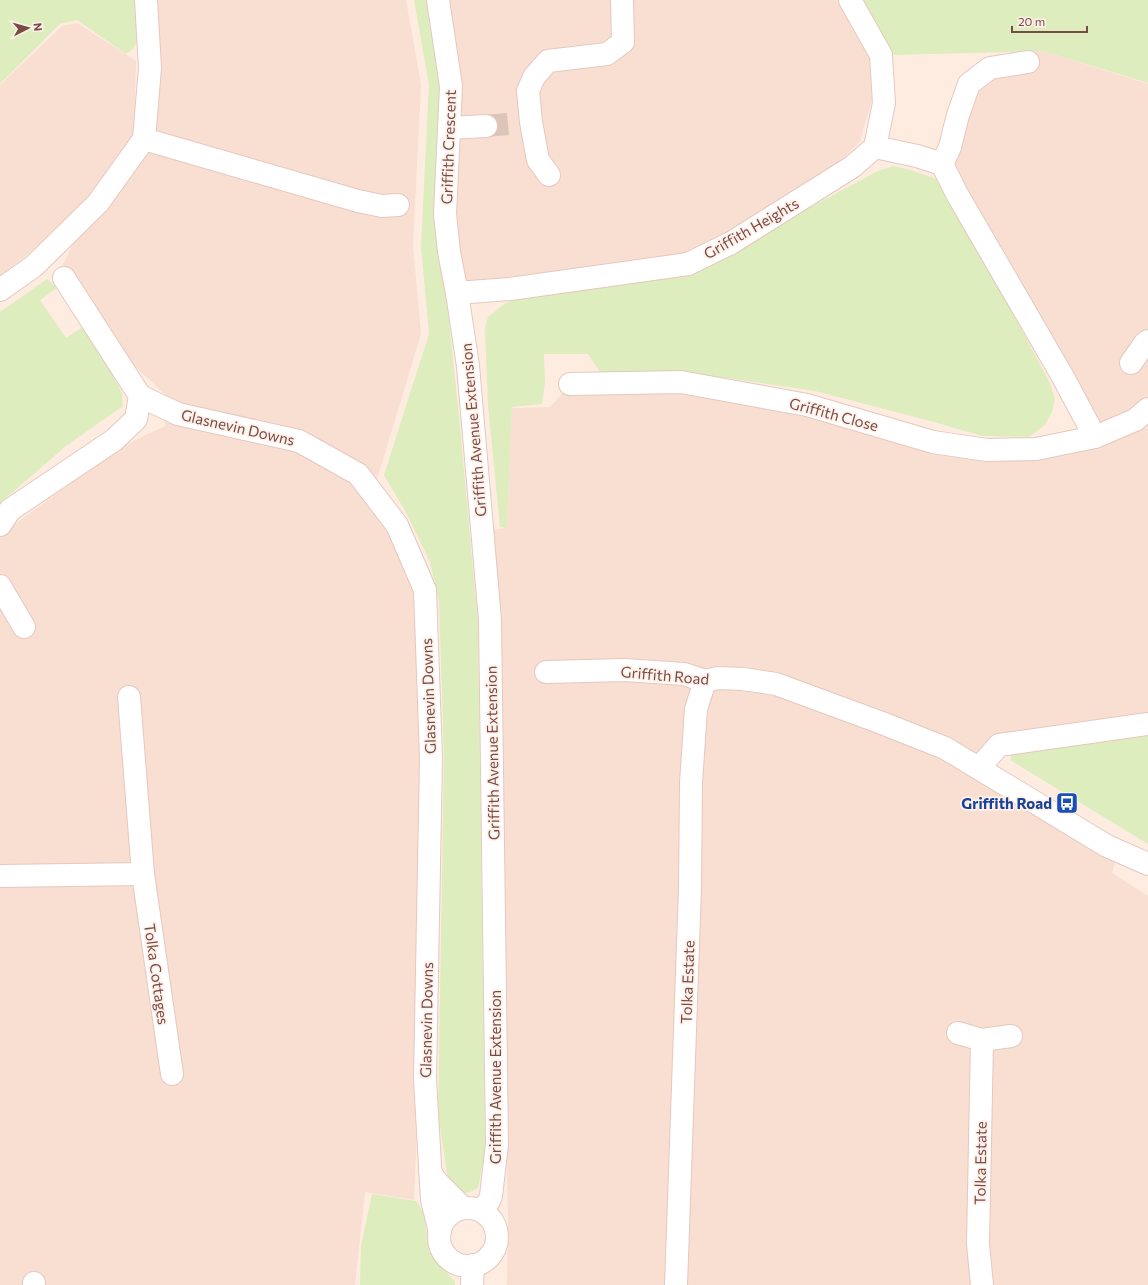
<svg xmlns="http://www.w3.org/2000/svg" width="1148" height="1285" font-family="Commissioner,sans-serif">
  <rect width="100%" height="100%" fill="#feece1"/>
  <g fill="#f9ded2">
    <path d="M 142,0 L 406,0 L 421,84 L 413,245 L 421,334 L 372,496 L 420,589 L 425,756 L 419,1078 L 414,1200 L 365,1192 L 355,1285 L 0,1285 L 0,535 L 119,448 L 165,426 L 167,396 L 120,353 L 62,266 L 94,202 L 140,138 Z"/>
    <path d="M 438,0 L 841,0 L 870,58 L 872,100 L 860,141 L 839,163 L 688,263 L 458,292 Z"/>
    <path d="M 77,23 L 136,61 L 134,137 L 89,201 L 22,259 L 0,275 L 0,85 L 62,26 Z"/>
    <path d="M 1043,51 L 1148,84 L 1148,724 L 999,745 L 980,769 L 1119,851 L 1112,873 L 1148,896 L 1148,1285 L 507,1285 L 508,1220 L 506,1110 L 481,531 L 507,528 L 512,408 L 550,407 L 570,385 L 681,383 L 933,442 L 1083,442 L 1067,402 L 942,164 L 970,85 L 1011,52 Z"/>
  </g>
  <g fill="#ddedbe">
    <path d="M 0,0 L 138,0 L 140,35 L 133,49 L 126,54 L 77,20 L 60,24 L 0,84 Z"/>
    <path d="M 414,0 L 433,0 L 443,83 L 441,243 L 459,417 L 478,623 L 485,1153 L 478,1188 L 468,1193 L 457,1192 L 448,1179 L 438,1114 L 444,756 L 439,602 L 430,562 L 408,516 L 384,475 L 429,334 L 421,246 L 429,85 Z"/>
    <path d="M 862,0 L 1148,0 L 1148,83 L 1043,51 L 892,55 Z"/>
    <path d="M 894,166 L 910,170 L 937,179 L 951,198 L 1050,383 L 1055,398 L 1052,412 L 1045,425 L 1029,437 L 982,436 L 934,422 L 815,391 L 684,372 L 600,372 L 588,354 L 544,354 L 545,382 L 542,404 L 512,407 L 507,528 L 500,527 L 488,405 L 485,329 L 488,317 L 503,305 L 516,298 L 687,276 L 727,252 L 878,171 Z"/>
    <path d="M 47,279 L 57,288 L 40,300 L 66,338 L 86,325 L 122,393 L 123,406 L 66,446 L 0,503 L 0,312 Z"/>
    <path d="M 1148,731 L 1148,844 L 1010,760 L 1013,750 Z"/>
    <path d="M 372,1194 L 416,1201 L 424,1213 L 429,1252 L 455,1282 L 455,1285 L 360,1285 L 361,1246 Z"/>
  </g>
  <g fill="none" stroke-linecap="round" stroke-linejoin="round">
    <path stroke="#dcc4ba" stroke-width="22" stroke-dasharray="22 11" stroke-linecap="butt" d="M 486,126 L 518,123"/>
    <g stroke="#e5c8be" stroke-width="24">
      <g id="minor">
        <path d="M 438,0 L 451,86 L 445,214 L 449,252 L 457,293 L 468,366 L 490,620 L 497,1144 L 491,1196 L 489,1201 L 481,1211"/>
        <path d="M 449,128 L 486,126"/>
        <path d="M 144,139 L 358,201 L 382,206 L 398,205"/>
        <path d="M 875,147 L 917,156 L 942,164"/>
        <path d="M 942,164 L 957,194 L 1063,377 L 1095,437"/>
        <path d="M 942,164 L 950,147 L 958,115 L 969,84 L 990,68 L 1028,62"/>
        <path d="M 549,175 L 538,160 L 531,122 L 528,91 L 534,77 L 548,61 L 607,54 L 623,42 L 622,0"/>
        <path d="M 64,278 L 140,396 L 178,414 L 299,441 L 358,474 L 397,525 L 425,590 L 431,758 L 425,1079 L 432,1200 L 440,1232"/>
        <path d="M 0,290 L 34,266 L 98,203 L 144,139 L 150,68 L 146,0"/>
        <path d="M 457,293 L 510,289 L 688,264 L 731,243 L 852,167 L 875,147 L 884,103 L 881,55 L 850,0"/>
        <path d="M 1131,363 L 1145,343 L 1148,341"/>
        <path d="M 570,384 L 681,382 L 807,405 L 933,442 L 987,450 L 1036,449 L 1095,437 L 1135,420 L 1148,409"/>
        <path d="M 0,525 L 10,510 L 114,440 L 136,419 L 140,396"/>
        <path d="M 0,586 L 24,627"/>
        <path d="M 546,672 L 625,670 L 684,674 L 705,681 L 718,678 L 743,679 L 776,684 L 882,723 L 945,748 L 1107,846 L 1148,864"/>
        <path d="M 129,697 L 143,874 L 172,1074"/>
        <path d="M 979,768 L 999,745 L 1148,724"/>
        <path d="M 0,876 L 143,874"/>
        <path d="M 958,1033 L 982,1040 L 1011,1036"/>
        <path d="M 982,1040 L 978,1244 L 982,1285"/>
        <path d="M 430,1171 L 435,1180 L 463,1208"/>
        <circle cx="468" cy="1237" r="29"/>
        <path d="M 34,1285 L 34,1283"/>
        <path d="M 472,1285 L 473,1265"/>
        <path d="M 676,1285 L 690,888 L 691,783 L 696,709 L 705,681"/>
      </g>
    </g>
    <use href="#minor" stroke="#fff" stroke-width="22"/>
  </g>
  <defs>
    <g id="bus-square" transform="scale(1.15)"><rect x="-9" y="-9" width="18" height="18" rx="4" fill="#1a4fb4" stroke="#fff1ea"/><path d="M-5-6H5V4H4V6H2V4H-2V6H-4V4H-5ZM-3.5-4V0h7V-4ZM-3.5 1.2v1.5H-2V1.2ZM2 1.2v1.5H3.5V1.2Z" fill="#fff"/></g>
  </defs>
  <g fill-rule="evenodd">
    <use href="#bus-square" x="1067" y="803"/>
  </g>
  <g text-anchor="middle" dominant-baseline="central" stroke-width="3.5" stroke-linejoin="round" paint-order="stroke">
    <g font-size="15" fill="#784b45" stroke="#fff1ea">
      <text transform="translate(448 147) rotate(-88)">Griffith Crescent</text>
      <text transform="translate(751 228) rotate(-30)">Griffith Heights</text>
      <text transform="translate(834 414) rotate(15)">Griffith Close</text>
      <text transform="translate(238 427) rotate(13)">Glasnevin Downs</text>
      <text transform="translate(473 430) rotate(-95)">Griffith Avenue Extension</text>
      <text transform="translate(665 675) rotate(5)">Griffith Road</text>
      <text transform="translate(428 696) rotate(-92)">Glasnevin Downs</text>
      <text transform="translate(492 753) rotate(-91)">Griffith Avenue Extension</text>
      <text transform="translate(157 974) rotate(82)">Tolka Cottages</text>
      <text transform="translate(687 982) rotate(-88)">Tolka Estate</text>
      <text transform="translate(426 1020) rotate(-89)">Glasnevin Downs</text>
      <text transform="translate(495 1077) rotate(-90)">Griffith Avenue Extension</text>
      <text transform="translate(980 1163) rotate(-89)">Tolka Estate</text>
    </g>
    <g font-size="15" font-weight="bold" fill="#164399" stroke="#fff1ea" text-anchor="end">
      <text x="1052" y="803">Griffith Road</text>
    </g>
  </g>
  <g transform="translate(28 28) rotate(84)" stroke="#fff1ea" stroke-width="3" paint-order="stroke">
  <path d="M0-3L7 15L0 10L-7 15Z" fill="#784b45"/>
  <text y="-6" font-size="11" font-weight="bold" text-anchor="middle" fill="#784b45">N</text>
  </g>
  <path d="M1012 26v6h75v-6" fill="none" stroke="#784b45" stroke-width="2"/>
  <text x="1018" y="26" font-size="12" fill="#784b45" stroke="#fff1ea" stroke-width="3" paint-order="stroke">20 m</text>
</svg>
